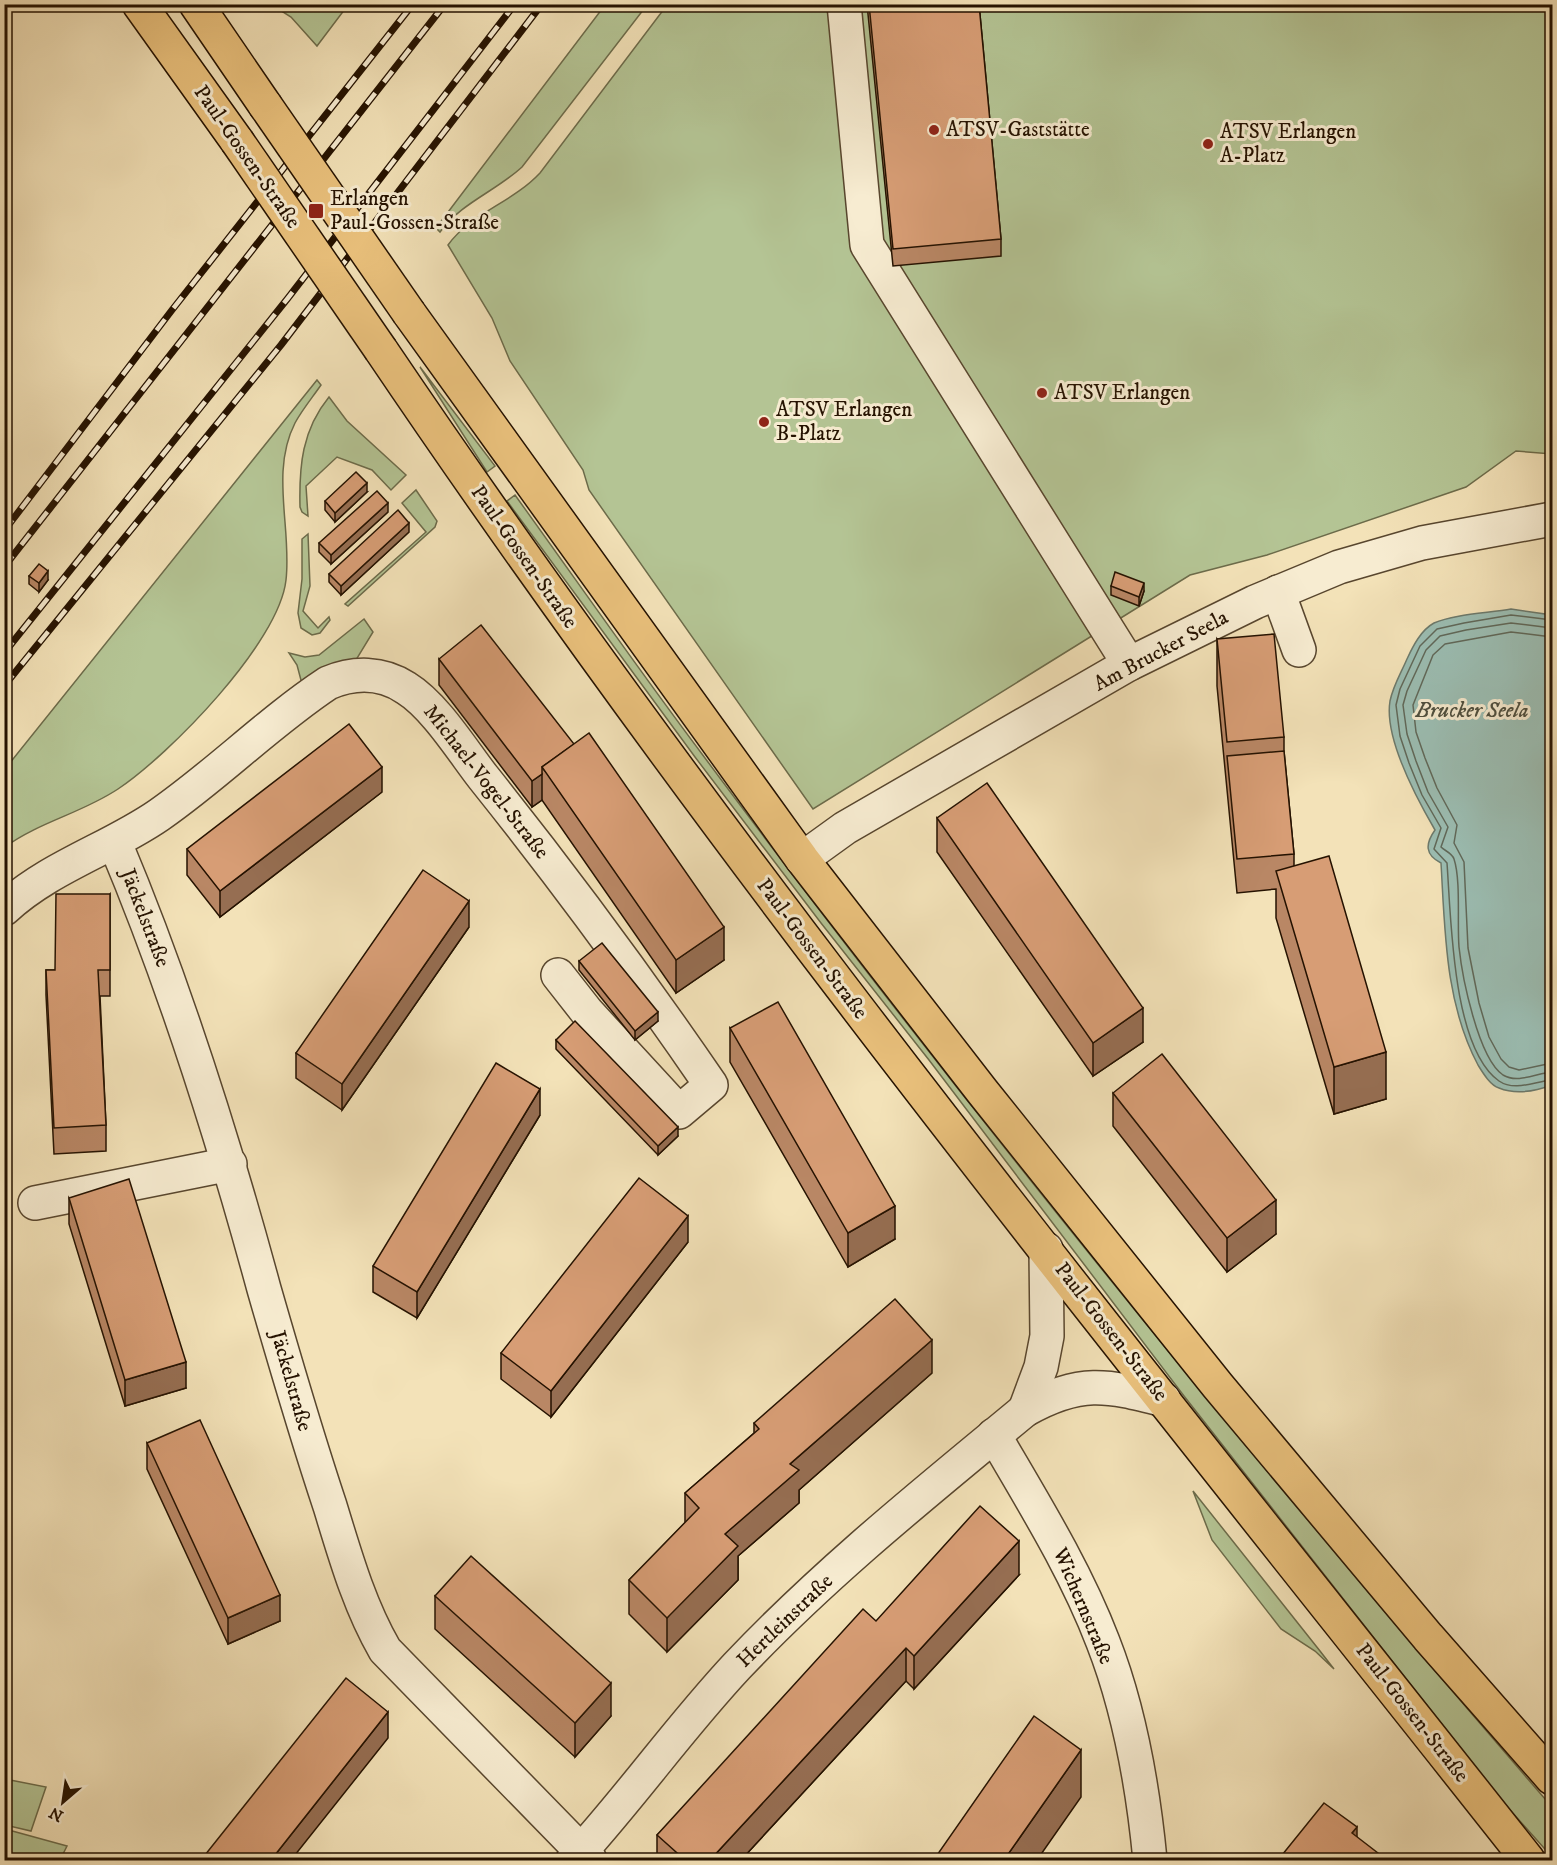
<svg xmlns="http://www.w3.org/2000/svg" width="1557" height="1865" font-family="'IM FELL DW Pica',serif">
  <rect width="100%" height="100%" fill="#f3e2b8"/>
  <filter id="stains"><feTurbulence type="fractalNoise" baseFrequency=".00333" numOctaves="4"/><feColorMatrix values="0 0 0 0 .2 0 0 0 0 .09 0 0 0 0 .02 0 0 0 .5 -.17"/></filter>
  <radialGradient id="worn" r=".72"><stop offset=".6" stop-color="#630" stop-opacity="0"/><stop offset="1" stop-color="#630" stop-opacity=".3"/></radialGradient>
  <g fill="#b4c494" stroke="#6c6b4a" stroke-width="1.5">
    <path d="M 272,5 L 348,5 L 317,46 L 291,17 Z"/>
    <path d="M 605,5 L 647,5 L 522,167 C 496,191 461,203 440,232 L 436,228 Z"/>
    <path d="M 667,5 L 1552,5 L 1552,454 L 1516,451 L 1466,487 L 1267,555 L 1190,575 L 813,809 L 589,490 L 583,470 L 510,361 L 492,318 L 448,245 C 471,213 512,203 540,173 Z"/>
    <path d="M 420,367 L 495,466 L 487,472 Z"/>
    <path d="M 317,380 L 321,385 C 312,398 302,410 295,423 C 270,472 292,529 286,580 C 279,643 169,755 118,789 C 82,813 39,822 5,847 L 5,769 Z"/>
    <path d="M 329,397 L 347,421 L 406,475 L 391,490 L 372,470 L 337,457 L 306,486 L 308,516 L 302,512 L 300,507 C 299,466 302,430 329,397 Z"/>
    <path d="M 416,490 L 437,521 L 435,527 L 348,606 L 345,604 L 426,532 L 402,503 Z"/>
    <path d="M 515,495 C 577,581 638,669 702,754 C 971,1116 1257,1466 1552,1807 L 1552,1857 L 1502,1801 L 1184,1396 L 929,1060 L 821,923 L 695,757 L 507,501 Z"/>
    <path d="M 308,534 L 310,586 L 303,611 L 318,628 L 329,617 L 330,620 L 320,633 L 312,635 L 301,628 L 298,613 L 302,579 L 302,539 Z"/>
    <path d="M 364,619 L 373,632 L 356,660 L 302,684 L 297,665 L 289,653 L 305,657 L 319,655 Z"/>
    <path d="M 1193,1491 L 1320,1651 L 1334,1669 L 1315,1651 L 1281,1629 L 1212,1540 Z"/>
    <path d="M 5,1779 L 46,1787 L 31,1831 L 5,1825 Z"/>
    <path d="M 5,1829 L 67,1846 L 60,1860 L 5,1860 Z"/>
  </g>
  <path fill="#9bbdb2" stroke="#6c796b" stroke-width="1.5" d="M 1511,609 L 1552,615 L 1552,1085 C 1536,1091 1516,1095 1499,1088 C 1490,1085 1483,1073 1478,1065 C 1445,1003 1445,931 1441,863 C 1425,855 1425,844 1435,830 C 1417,799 1384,737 1390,701 C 1393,686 1401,673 1407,659 C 1413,646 1421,630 1434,623 C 1454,614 1489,613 1511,609 Z"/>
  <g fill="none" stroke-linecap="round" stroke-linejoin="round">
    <g stroke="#606859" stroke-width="1.5">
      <path d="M 1552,620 L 1511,615 L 1464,623 L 1437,629 L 1420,646 L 1400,689 L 1396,705 L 1400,736 L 1409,763 L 1422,795 L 1441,828 L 1434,849 L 1447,863 C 1451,916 1452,1048 1499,1081 C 1515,1092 1536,1081 1552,1080"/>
      <path d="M 1552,628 L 1511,623 L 1466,630 L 1440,636 L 1426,650 L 1407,691 L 1403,705 L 1407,734 L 1416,761 L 1428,792 L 1448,827 L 1441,847 C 1445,851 1452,853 1454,859 C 1461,880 1457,923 1459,947 C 1462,976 1478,1058 1503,1075 C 1518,1084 1537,1073 1552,1072"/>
      <path d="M 1552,637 L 1511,632 L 1445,644 L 1433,655 L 1413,705 L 1416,732 L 1425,758 L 1437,788 L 1457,825 L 1454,843 L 1464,862 L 1468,948 L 1479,1003 L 1489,1037 L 1501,1059 L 1509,1067 L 1519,1070 L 1552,1063"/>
    </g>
    <g stroke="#58462e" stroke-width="36">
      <g id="minor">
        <path d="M 844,4 L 867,245 L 1129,664"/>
        <path d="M 1278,592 L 1299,650"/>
        <path d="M 115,843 C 176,988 223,1138 264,1289 C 285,1362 306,1434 330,1506 C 345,1555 359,1605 385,1650 L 590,1860"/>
        <path d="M 802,859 L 845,828 L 1129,664 L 1255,602 L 1339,567 L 1422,543 L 1552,519"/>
        <path d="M 4,909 C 49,867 110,849 159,815 C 218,774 269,722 328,683 C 354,672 382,672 406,688 C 435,706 462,750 483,777 C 563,877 639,980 711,1085 L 679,1112 L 587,1012 L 558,975"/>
        <path d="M 35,1203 L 230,1164"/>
        <path d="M 1025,1410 L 1041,1367 L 1047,1336 L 1046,1249"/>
        <path d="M 994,1435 C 1033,1502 1075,1569 1103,1642 C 1130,1711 1143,1787 1150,1860"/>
        <path d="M 573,1860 C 630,1798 679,1728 737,1666 C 826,1572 926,1492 1025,1410 C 1080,1379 1106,1385 1164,1400"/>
      </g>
    </g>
    <g stroke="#251200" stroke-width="36">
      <g id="major">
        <path d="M 139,4 L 237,141"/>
        <path d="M 196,4 L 265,105"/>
        <path d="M 409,313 L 802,859 L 982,1091 L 1218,1386 L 1428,1637 L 1552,1778"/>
        <path d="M 381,350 C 735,874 1136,1364 1528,1860"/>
      </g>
    </g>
    <use href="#minor" stroke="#f7ecd1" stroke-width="33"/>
    <use href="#major" stroke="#eac17c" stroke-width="33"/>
    <g stroke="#251200" stroke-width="7">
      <g id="rail">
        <path d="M 4,531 L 172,310 L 413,4"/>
        <path d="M 4,567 L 445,4"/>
        <path d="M 4,653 L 288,298 L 515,4"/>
        <path d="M 4,686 L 281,345 L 542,4"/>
      </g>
    </g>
    <use href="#rail" stroke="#f7ecd1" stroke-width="4.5" stroke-dasharray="14" stroke-linecap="butt"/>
    <g stroke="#251200" stroke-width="36" stroke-linecap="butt">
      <g id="major-bridge">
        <path d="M 265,105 L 409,313"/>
        <path d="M 237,141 L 381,350"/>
      </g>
    </g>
    <use href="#major-bridge" stroke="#eac17c" stroke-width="33"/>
  </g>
  <g fill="#b98765" stroke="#251200" stroke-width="1.5">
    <path d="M 867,4 L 979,4 L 1001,239 L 1001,256 L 893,266 Z"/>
    <path d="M 367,492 L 335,522 L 325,510 L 325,501 Z"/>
    <path d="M 388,512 L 331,564 L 319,552 L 319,543 Z"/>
    <path d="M 409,532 L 341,595 L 329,582 L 329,574 Z"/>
    <path d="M 29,576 L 48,580 L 39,592 L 29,584 Z"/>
    <path d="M 1111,586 L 1144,591 L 1139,606 L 1111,595 Z"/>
    <path d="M 1217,639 L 1284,737 L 1284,751 L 1294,854 L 1294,866 L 1386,1099 L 1334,1114 L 1276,918 L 1276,889 L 1237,893 L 1217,686 Z"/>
    <path d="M 439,659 L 724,960 L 676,993 L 542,800 L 532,807 L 439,685 Z"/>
    <path d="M 382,792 L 220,917 L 187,875 L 187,849 Z"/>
    <path d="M 937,818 L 1143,1042 L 1093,1076 L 937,852 Z"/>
    <path d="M 110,894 L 110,996 L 100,996 L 106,1125 L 106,1151 L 54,1154 L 46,995 L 46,970 L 55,970 Z"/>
    <path d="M 469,927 L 342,1110 L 296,1078 L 296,1053 Z"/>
    <path d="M 579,961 L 658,1021 L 635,1040 L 579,970 Z"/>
    <path d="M 730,1028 L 895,1239 L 848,1267 L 730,1062 Z"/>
    <path d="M 556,1040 L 678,1136 L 658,1155 L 556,1049 Z"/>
    <path d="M 1113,1093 L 1276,1234 L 1227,1272 L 1113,1126 Z"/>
    <path d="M 540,1115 L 417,1318 L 373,1292 L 373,1266 Z"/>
    <path d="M 69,1198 L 186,1388 L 125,1406 L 69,1224 Z"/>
    <path d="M 688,1242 L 551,1417 L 501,1379 L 501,1353 Z"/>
    <path d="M 932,1373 L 799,1490 L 799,1503 L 738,1556 L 738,1580 L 667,1652 L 629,1614 L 629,1580 L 685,1523 L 685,1493 L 754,1433 L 754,1423 Z"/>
    <path d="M 147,1443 L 280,1621 L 228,1644 L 147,1469 Z"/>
    <path d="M 1019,1575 L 914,1689 L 906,1681 L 741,1860 L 657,1860 L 657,1835 L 876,1621 Z"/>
    <path d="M 435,1596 L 611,1716 L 575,1757 L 435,1629 Z"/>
  </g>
  <g fill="#966e52" stroke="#251200" stroke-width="1.5">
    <path d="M 367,483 L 367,492 L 335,522 L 335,513 Z"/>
    <path d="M 388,503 L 388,512 L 331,564 L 331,555 Z"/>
    <path d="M 409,523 L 409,532 L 341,595 L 341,586 Z"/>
    <path d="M 48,571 L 48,580 L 39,592 L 39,583 Z"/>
    <path d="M 1144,583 L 1144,591 L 1139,606 L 1139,597 Z"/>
    <path d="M 382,767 L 382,792 L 220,917 L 220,891 Z"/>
    <path d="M 542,774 L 542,800 L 532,807 L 532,781 Z"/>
    <path d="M 469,901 L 469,927 L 342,1110 L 342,1084 Z"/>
    <path d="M 724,927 L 724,960 L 676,993 L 676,960 Z"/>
    <path d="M 1143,1008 L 1143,1042 L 1093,1076 L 1093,1043 Z"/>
    <path d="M 658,1012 L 658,1021 L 635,1040 L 635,1031 Z"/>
    <path d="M 1386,1052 L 1386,1099 L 1334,1114 L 1334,1067 Z"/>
    <path d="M 540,1089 L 540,1115 L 417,1318 L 417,1292 Z"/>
    <path d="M 678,1127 L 678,1136 L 658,1155 L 658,1146 Z"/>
    <path d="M 1276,1200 L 1276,1234 L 1227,1272 L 1227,1238 Z"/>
    <path d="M 895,1206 L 895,1239 L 848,1267 L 848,1233 Z"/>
    <path d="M 688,1216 L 688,1242 L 551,1417 L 551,1391 Z"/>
    <path d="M 932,1340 L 932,1373 L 799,1490 L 799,1503 L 738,1556 L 738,1580 L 667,1652 L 667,1618 L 725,1534 L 790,1464 Z"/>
    <path d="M 186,1362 L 186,1388 L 125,1406 L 125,1380 Z"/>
    <path d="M 1019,1541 L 1019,1575 L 914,1689 L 914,1656 Z"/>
    <path d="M 280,1595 L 280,1621 L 228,1644 L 228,1618 Z"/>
    <path d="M 906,1648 L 906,1681 L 741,1860 L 710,1860 Z"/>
    <path d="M 611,1683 L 611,1716 L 575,1757 L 575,1723 Z"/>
    <path d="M 388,1712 L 388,1738 L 291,1860 L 271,1860 Z"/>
    <path d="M 1081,1750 L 1081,1797 L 1037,1860 L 1004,1860 Z"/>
    <path d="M 1357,1827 L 1357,1860 L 1352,1833 Z"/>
  </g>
  <g fill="#d79d75" stroke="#251200" stroke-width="1.5">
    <path d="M 869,4 L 979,4 L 1001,239 L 893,249 Z"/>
    <path d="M 356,472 L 367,483 L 335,513 L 325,501 Z"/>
    <path d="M 377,491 L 388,503 L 331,555 L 319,543 Z"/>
    <path d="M 398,510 L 409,523 L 341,586 L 329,574 Z"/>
    <path d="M 39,564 L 48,571 L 39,583 L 29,576 Z"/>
    <path d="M 1115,572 L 1144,583 L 1139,597 L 1111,586 Z"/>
    <path d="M 481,625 L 574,744 L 542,767 L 542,774 L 532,781 L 439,659 Z"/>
    <path d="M 1274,634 L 1284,737 L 1227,742 L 1217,639 Z"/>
    <path d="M 349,724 L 382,767 L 220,891 L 187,849 Z"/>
    <path d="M 589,733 L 724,927 L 676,960 L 542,767 Z"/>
    <path d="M 1284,751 L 1294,854 L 1237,859 L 1227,756 Z"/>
    <path d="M 987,783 L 1143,1008 L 1093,1043 L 937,818 Z"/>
    <path d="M 1329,856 L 1386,1052 L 1334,1067 L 1276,871 Z"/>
    <path d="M 423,870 L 469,901 L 342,1084 L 296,1053 Z"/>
    <path d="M 56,894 L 110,894 L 110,970 L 98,970 L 106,1125 L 54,1128 L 46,970 L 55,970 Z"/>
    <path d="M 602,943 L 658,1012 L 635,1031 L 579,961 Z"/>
    <path d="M 778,1002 L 895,1206 L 848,1233 L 730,1028 Z"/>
    <path d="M 575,1021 L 678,1127 L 658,1146 L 556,1040 Z"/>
    <path d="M 1162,1054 L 1276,1200 L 1227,1238 L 1113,1093 Z"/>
    <path d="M 496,1063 L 540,1089 L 417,1292 L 373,1266 Z"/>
    <path d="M 639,1178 L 688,1216 L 551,1391 L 501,1353 Z"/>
    <path d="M 129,1179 L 186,1362 L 125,1380 L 69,1198 Z"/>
    <path d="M 895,1299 L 932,1340 L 790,1464 L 799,1470 L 725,1534 L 738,1546 L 667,1618 L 629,1580 L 699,1508 L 685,1493 L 759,1429 L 754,1423 Z"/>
    <path d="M 200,1420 L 280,1595 L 228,1618 L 147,1443 Z"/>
    <path d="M 980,1506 L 1019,1541 L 914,1656 L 906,1648 L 710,1860 L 685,1860 L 657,1835 L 863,1609 L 876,1621 Z"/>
    <path d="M 471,1556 L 611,1683 L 575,1723 L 435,1596 Z"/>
    <path d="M 346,1678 L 388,1712 L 271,1860 L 201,1860 Z"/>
    <path d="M 1034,1716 L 1081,1750 L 1004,1860 L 938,1860 L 935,1858 Z"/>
    <path d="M 1324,1803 L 1357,1827 L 1352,1833 L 1387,1860 L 1278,1860 Z"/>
  </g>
  <g fill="#8f2418" stroke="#f7ecd1" stroke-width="2">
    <circle cx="934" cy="130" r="6"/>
    <circle cx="1208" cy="144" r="6"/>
    <rect x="308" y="203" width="16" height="16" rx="3"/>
    <circle cx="1042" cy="393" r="6"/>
    <circle cx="764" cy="422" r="6"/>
  </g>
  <g text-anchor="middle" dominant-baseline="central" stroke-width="6" stroke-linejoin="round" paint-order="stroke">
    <g font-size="21" fill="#251200" stroke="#f7ecd1" text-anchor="start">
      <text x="946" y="130">ATSV-Gaststätte</text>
      <text x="1220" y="132">ATSV Erlangen<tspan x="1220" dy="24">A-Platz</tspan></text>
      <text x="330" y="199">Erlangen<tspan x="330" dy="24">Paul-Gossen-Straße</tspan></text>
      <text x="1054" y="393">ATSV Erlangen</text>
      <text x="776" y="410">ATSV Erlangen<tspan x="776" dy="24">B-Platz</tspan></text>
    </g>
    <g font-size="21" fill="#251200" stroke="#f7ecd1">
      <text transform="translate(247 157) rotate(55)">Paul-Gossen-Straße</text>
      <text transform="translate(524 557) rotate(55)">Paul-Gossen-Straße</text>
      <text transform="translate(1161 651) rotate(-28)">Am Brucker Seela</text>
      <text transform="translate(486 782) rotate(52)">Michael-Vogel-Straße</text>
      <text transform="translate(145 918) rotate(69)">Jäckelstraße</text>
      <text transform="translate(812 949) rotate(53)">Paul-Gossen-Straße</text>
      <text transform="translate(1111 1332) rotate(52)">Paul-Gossen-Straße</text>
      <text transform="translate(291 1381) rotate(74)">Jäckelstraße</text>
      <text transform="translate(1083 1606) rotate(67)">Wichernstraße</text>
      <text transform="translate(785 1621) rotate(-44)">Hertleinstraße</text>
      <text transform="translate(1412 1713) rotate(52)">Paul-Gossen-Straße</text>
    </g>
    <g font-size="22" font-style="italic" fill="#4e4e3e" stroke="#f7ecd1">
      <text x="1472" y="710">Brucker Seela</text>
    </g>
  </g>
  <rect width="1557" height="1865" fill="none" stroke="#f3e2b8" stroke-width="24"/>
  <rect x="6" y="6" width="1545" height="1853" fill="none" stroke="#251200" stroke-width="3"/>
  <rect x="12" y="12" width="1533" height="1841" fill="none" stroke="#251200" stroke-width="1.5"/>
  <g transform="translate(63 1802) rotate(209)" stroke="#f7ecd1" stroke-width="4.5" paint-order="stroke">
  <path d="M0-4.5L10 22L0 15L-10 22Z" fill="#251200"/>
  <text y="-9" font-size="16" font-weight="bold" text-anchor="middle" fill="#251200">N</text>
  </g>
  <rect width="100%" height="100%" filter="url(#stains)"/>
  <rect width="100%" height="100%" fill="url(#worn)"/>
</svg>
